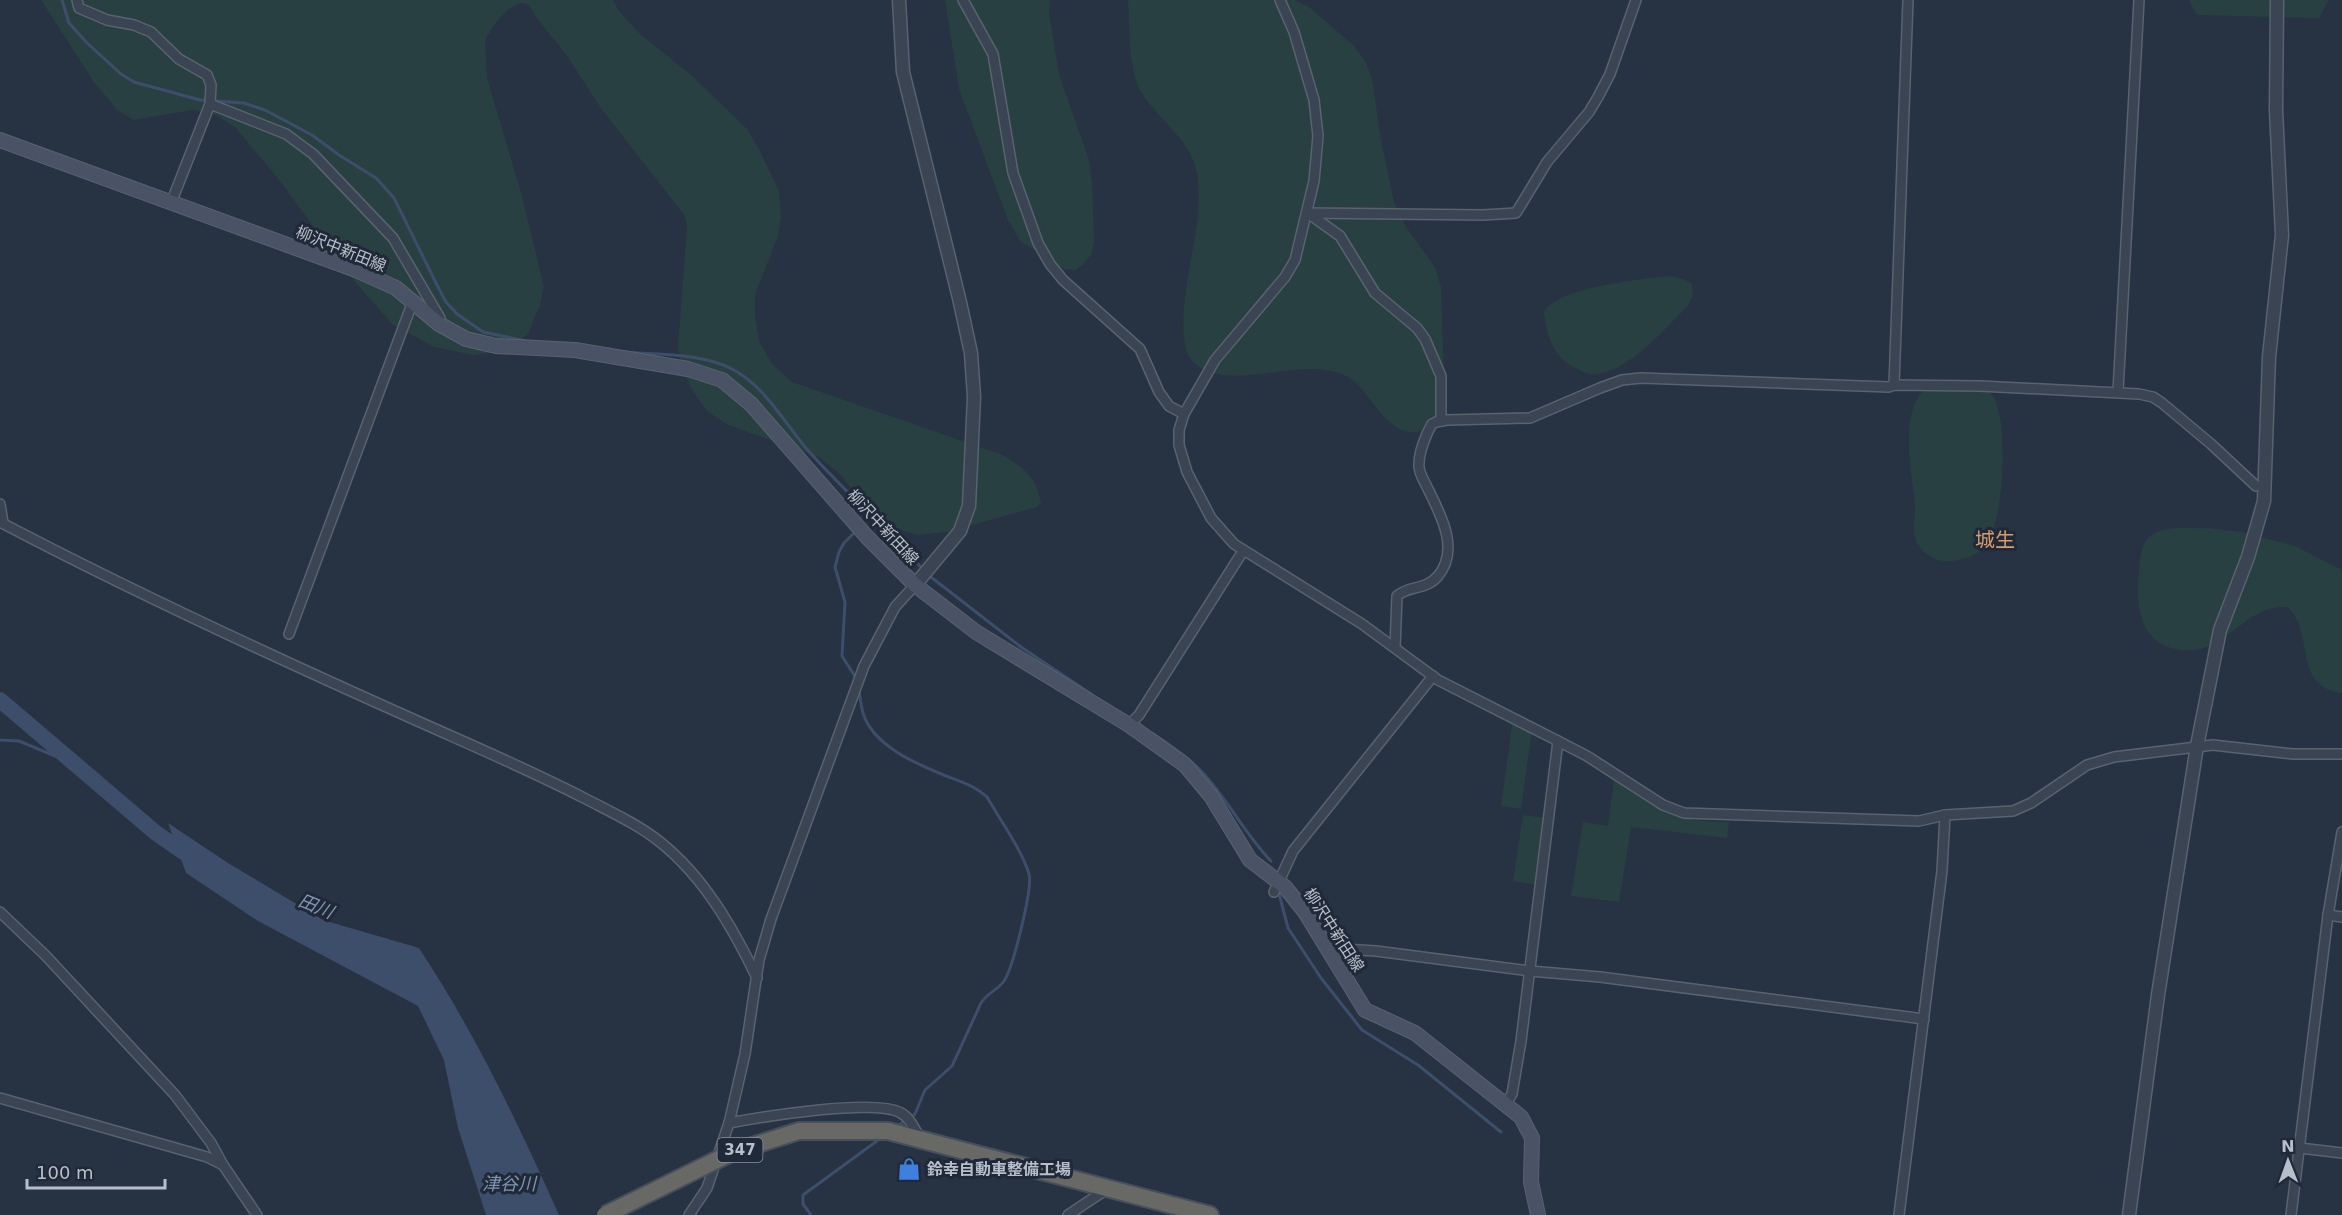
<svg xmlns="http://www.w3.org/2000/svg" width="2342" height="1215" font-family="'DejaVu Sans','Noto Sans JP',sans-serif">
  <rect width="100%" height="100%" fill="#273242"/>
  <g fill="#294043">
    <path d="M 41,0 L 613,0 L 619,11 L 640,34 L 691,75 L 747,129 L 760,151 L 779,191 L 781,217 L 778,236 L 755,295 L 755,315 L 759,341 L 772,364 L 792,382 L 1003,455 C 1025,470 1035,474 1041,503 L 1037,507 L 946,532 L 917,535 L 899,529 L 865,506 L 840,474 L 819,457 L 728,425 L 707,411 L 694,393 L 682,369 L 678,347 L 687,228 L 685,216 L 600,107 L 566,54 L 538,20 L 528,4 L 521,3 L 508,9 L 493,26 L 485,41 L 487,78 L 522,196 L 544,287 L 540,305 L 528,334 L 505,351 L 473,355 L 434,347 L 392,324 L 349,275 L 280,181 L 235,127 L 212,113 L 193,110 L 134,120 L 117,110 L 94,82 Z"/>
    <path d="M 945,0 L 1050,0 L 1049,13 L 1059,74 L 1089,160 L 1092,184 L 1094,241 L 1092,253 L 1083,265 L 1075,270 L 1064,269 L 1020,241 L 1008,220 L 959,89 Z"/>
    <path d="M 1128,0 L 1294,0 L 1309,7 L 1353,45 L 1365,61 L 1372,78 L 1380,135 L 1394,202 L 1406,227 L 1435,267 L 1441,287 L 1445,413 C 1440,418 1434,425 1428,428 C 1391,447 1374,395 1351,379 C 1307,350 1230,397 1193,362 C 1171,342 1193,253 1197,225 C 1199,210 1199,194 1198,180 C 1195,141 1158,121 1140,90 C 1128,67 1130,25 1128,0 Z"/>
    <path d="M 2189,0 L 2329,0 L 2319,18 L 2197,15 Z"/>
    <path d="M 1670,276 L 1683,279 L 1692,284 L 1693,296 L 1687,307 C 1664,329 1625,377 1590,374 C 1585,374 1578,369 1573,367 C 1553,356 1546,334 1544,312 C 1557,287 1642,279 1670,276 Z"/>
    <path d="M 1951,380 C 1963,383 1985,385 1993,396 C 2009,419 2004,527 1985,547 C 1978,555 1962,560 1952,561 C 1939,563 1923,555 1917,543 C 1911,532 1916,516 1915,503 C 1911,470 1899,414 1925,388 C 1932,382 1942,381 1951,380 Z"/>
    <path d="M 2207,528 L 2242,532 L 2295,546 L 2342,570 L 2342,693 C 2291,687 2316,631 2287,607 C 2241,604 2224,663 2171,648 C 2137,639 2136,598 2139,571 C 2140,558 2141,541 2153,534 C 2167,525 2192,529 2207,528 Z"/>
    <path d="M 1513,719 L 1532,730 L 1521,809 L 1501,806 Z"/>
    <path d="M 1614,779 C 1658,810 1673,822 1729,822 L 1727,838 L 1631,827 L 1619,902 L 1571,896 L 1583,822 L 1608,826 Z"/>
    <path d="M 1523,815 L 1547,818 L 1538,885 L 1513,881 Z"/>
  </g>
  <path fill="#3d4e6b" d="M 168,823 L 228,863 L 323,920 L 419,948 C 474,1031 518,1123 559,1215 L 486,1215 L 458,1128 L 444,1060 L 418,1006 L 258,921 L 186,873 Z"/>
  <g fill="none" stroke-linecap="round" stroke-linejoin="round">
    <g stroke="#3d4e6b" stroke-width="3">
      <path d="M 62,0 L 69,23 L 87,43 L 121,74 L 134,82 L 200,100 L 244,103 L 265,110 L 312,135 L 339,155 L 376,178 L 394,198 L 437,285 L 446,302 L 457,314 L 483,332 L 526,341"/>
      <path d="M 625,352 C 658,355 699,353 730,368 C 762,383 783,420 805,447 C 825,470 848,492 869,514 L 869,517 L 923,569"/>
      <path d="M 927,574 L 1021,647 L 1091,694"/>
      <path d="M 856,678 L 842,656 L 845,602 L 835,567 L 839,552 L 844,543 L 857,530"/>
      <path d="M 859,690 C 860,698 861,706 863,713 C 873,746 917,764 946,776 C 962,782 975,786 987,797 C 999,818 1023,852 1029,874 C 1033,888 1013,968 1004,981 C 998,990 987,993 981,1003 L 952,1066 L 925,1090 L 915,1114 L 896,1127"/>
      <path d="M 1152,733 C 1170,745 1188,757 1203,773 C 1228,800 1245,834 1271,861"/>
      <path d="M 0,740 L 19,741 L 79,766"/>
      <path d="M 1278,890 L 1288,928 L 1321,978 L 1362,1030 L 1418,1065 L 1501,1132"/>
      <path d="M 811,1215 L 803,1204 L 803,1195 L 881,1138"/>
    </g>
    <path stroke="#3d4e6b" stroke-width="16" d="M 0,700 L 156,833 L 195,860"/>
    <g stroke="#59626f" stroke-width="12">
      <g id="minor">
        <path d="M 77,0 L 79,8 L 107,20 L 134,25 L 151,32 L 179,59 L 207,75 L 211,85 L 210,104 L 171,203"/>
        <path d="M 963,0 L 993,54 L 1013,173 L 1038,243 L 1050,264 L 1063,280 L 1140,349 L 1159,392 L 1169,406 L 1184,414"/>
        <path d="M 1280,0 L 1294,32 L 1314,100 L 1318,136 L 1314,181 L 1295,260 L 1285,277 L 1215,360 L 1184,414 L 1179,430 L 1179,445 L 1187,472 L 1211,518 L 1234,544 L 1362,624 L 1438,680 L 1558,741 L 1587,756 L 1663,805 L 1684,813 L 1919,821 L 1945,815 L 2013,811 L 2031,803 L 2087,765 L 2114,757 L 2213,745 L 2293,754 L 2342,754"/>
        <path d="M 210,104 L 286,134 L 313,154 L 393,238 L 440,318 L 439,324"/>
        <path d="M 1307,213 L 1483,215 L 1516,213 L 1547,162 L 1589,112 L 1598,97 L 1610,74 L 1636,0"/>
        <path d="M 1312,216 L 1340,236 L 1375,293 L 1417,328 L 1425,339 L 1441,376 L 1441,421"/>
        <path d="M 1894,385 L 1908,0"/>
        <path d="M 2118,392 L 2139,0"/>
        <path d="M 0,504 L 3,523"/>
        <path d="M 0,522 C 135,593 274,657 413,719 C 471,745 530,770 586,799 C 611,812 639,825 660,842 C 704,877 733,928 757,978"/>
        <path d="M 289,634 L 413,301"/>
        <path d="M 1395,648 L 1397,596 C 1409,585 1425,591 1438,576 C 1461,548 1439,512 1426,485 C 1423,479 1418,471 1419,464 C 1419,452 1426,434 1432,424 L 1436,422 L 1447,420 L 1530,418 L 1600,388 L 1622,380 L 1641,378 L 1889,387 L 1894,385 L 1980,386 L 2139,394 L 2153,397 L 2162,403 L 2211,444 L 2256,486"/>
        <path d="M 1129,725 L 1139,715 L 1243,551"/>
        <path d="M 1274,892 L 1293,851 L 1433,676"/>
        <path d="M 0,912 L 46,956 L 175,1095 L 211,1143 L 223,1165 L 257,1215"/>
        <path d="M 2328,915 L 2342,917"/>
        <path d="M 1327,948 L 1376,951 L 1530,971 L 1600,977 L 1924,1019"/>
        <path d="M 0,1098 L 207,1157 L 223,1165"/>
        <path d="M 1505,1105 L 1512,1094 L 1521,1041 L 1558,741"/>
        <path d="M 729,1123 C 761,1117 875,1098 901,1113 C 910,1118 915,1129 920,1139"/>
        <path d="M 2300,1148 L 2342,1153"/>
        <path d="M 689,1215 L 707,1188 L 729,1123 L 745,1054 L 759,960 L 771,919 L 864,666 L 895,607 L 915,585"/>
        <path d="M 1068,1215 L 1107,1189"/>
        <path d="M 1899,1215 L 1942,871 L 1945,815"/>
        <path d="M 2291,1215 L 2328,915 L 2342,832"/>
      </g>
    </g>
    <g stroke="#59626f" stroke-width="15">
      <g id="tertiary">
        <path d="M 899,0 L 903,72 L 959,298 L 971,353 L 974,397 L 969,506 L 960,531 L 915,585"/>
        <path d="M 2129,1215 L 2158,995 L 2197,746 L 2220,630 L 2248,557 L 2264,501 L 2269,357 L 2282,235 L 2276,110 L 2277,0"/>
      </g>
    </g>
    <g stroke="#59626f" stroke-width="16">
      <path id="secondary" d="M 0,140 L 356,270 L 396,288 L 439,324 L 466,339 L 496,346 L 575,350 L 688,369 L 722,380 L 751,404 L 867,537 L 915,585 L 976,632 L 1129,725 L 1185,765 L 1211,796 L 1250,860 L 1285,887 L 1305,912 L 1365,1010 L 1415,1033 L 1521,1117 L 1532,1138 L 1531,1182 L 1538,1215"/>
    </g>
    <g stroke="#464f5c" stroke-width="20">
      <path id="trunk" d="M 888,1131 L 1210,1215"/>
    </g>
    <use href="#minor" stroke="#3b4452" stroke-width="9"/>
    <use href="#tertiary" stroke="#3b4452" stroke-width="12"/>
    <use href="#secondary" stroke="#495365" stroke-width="14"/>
    <use href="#trunk" stroke="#686865" stroke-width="16"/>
    <g stroke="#464f5c" stroke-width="20" stroke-linecap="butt">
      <path id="trunk-bridge" d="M 605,1215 L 733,1152 L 799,1131 L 888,1131"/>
    </g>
    <use href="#trunk-bridge" stroke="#686865" stroke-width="16"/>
  </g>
  <defs>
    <g id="shop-bare" transform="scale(1.8)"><path d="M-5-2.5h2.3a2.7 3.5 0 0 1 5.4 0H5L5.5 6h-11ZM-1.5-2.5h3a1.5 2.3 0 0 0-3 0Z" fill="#3f7fe0" stroke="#202937" stroke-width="2.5" paint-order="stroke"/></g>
  </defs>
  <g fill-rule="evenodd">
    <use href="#shop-bare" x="909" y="1169"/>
  </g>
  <g text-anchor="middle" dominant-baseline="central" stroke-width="6" stroke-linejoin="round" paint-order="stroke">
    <rect fill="#202937" stroke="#8a929f" stroke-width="1.5" x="717.5" y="1138" width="45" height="24" rx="4.5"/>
    <g font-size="15" font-weight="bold" fill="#b8bfcc">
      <text x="740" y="1150">347</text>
    </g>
    <g font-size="16" fill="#b8bfcc" stroke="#202937">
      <text transform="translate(341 249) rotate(22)">柳沢中新田線</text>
      <text transform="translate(883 527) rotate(47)">柳沢中新田線</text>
      <text transform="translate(1334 930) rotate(57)">柳沢中新田線</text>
    </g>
    <g font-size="16" font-weight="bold" fill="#b8bfcc" stroke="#202937" text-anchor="start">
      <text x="927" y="1169">鈴幸自動車整備工場</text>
    </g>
    <g font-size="18" font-style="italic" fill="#8094b2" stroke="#202937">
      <text transform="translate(316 906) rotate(22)">田川</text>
      <text x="509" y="1183">津谷川</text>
    </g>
    <g font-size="20" fill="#d69c69" stroke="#202937">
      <text x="1995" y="540">城生</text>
    </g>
  </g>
  <g transform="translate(2288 1161) rotate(359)" stroke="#202937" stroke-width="4.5" paint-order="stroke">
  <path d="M0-4.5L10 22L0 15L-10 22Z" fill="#b8bfcc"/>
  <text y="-9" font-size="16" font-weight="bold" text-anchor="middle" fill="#b8bfcc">N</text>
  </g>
  <path d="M27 1179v9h138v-9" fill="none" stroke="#b8bfcc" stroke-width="3"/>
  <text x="36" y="1179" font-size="18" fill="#b8bfcc" stroke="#202937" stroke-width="4.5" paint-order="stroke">100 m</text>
</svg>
